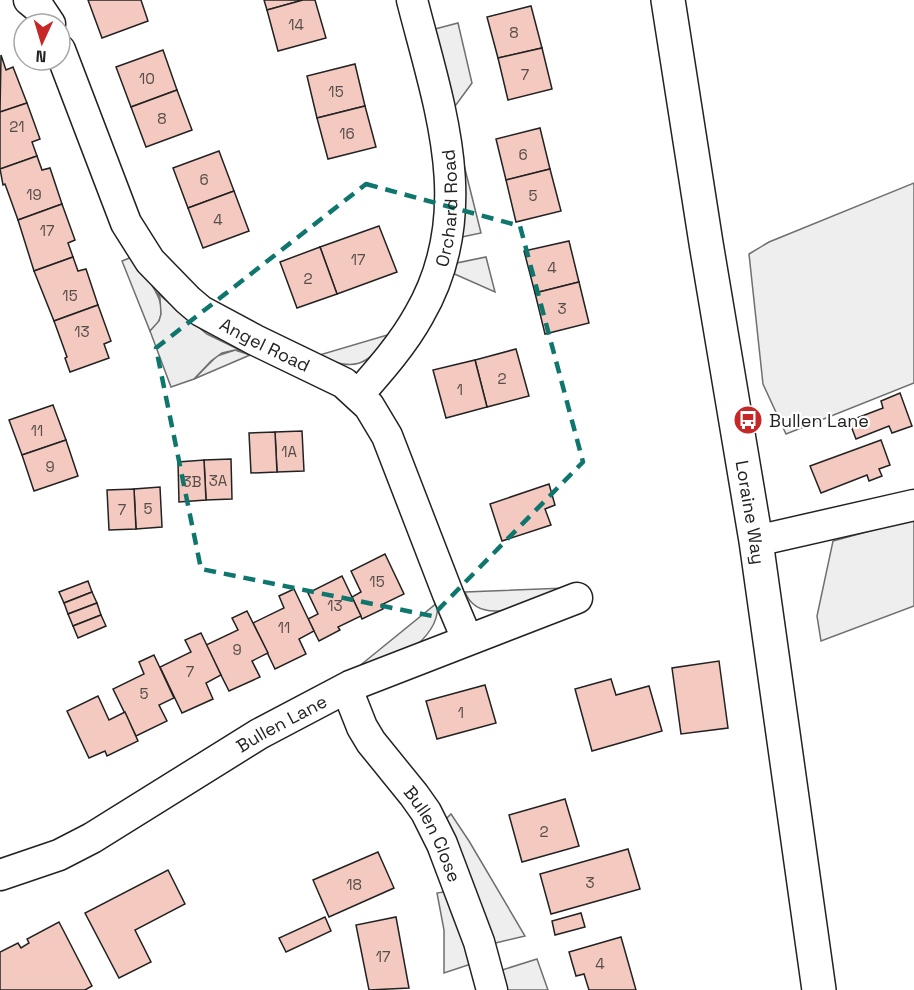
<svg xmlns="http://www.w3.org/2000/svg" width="914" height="990" font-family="'Space Grotesk',sans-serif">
  <rect width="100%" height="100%" fill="#fff"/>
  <g fill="#eee" stroke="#6f6f6f" stroke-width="1.5">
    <path d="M 458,23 L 472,83 L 450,113 L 431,30 Z"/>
    <path d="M 462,157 L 481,233 L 457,238 Z"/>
    <path d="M 914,183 L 914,383 L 786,434 L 763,384 L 749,254 L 769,242 Z"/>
    <path d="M 132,257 C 145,277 179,310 150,331 L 122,261 Z"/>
    <path d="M 486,257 L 495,292 L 450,272 L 452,264 Z"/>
    <path d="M 394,333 C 363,366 360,372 316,356 Z"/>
    <path d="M 235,350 L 250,355 L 194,379 L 217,356 Z"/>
    <path d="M 914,519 L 914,606 L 821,641 L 817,616 L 833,541 Z"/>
    <path d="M 566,588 C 540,598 481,632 465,592 Z"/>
    <path d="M 437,603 C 440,620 429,634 417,645 L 352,672 Z"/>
    <path d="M 451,814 L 469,841 L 525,936 L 491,944 L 443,822 Z"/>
    <path d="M 450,891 L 477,962 L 444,973 L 444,930 L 437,893 Z"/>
    <path d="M 537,959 L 548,990 L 504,990 L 499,971 Z"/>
  </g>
  <path fill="#ededed" stroke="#6f6f6f" stroke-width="1.5" d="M 156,292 L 207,334 L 242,351 L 235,350 L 222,353 L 211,361 L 194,379 L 171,387 L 150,331 L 159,321 L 161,314 L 160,298 Z"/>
  <g fill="#f3c9c0" stroke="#222" stroke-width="1.5">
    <path d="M 88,0 L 141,0 L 148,21 L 102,38 Z"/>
    <path d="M 264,0 L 303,0 L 267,10 Z"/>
    <path d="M 303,0 L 315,0 L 326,38 L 278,51 L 267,10 Z"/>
    <path d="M 531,6 L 542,48 L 498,58 L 487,17 Z"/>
    <path d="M 542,48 L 552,89 L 508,100 L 498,58 Z"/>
    <path d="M 163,50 L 177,90 L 131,107 L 116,67 Z"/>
    <path d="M 1,55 L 6,70 L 13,67 L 27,103 L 0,112 Z"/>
    <path d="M 355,64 L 365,106 L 317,118 L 307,76 Z"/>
    <path d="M 177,90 L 192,130 L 146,147 L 131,107 Z"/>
    <path d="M 27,103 L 40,139 L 32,142 L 37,156 L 0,169 L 0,112 Z"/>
    <path d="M 365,106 L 376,147 L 328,159 L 317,118 Z"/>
    <path d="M 540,128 L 550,169 L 506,180 L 496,139 Z"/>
    <path d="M 219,151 L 234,191 L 188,208 L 173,168 Z"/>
    <path d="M 37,156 L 42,170 L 50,168 L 62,204 L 18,220 L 5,184 L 3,185 L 0,169 Z"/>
    <path d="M 550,169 L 561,211 L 516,222 L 506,180 Z"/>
    <path d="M 234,191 L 249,231 L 203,248 L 188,208 Z"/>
    <path d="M 62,204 L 75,240 L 68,243 L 73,257 L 34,271 L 18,220 Z"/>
    <path d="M 379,226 L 397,272 L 337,294 L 320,247 Z"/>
    <path d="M 569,241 L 579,282 L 535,293 L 524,251 Z"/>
    <path d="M 320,247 L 337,294 L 297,308 L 280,262 Z"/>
    <path d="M 73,257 L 78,271 L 86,269 L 98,305 L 54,321 L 34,271 Z"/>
    <path d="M 579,282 L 589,323 L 545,334 L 535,293 Z"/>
    <path d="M 98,305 L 111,341 L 104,344 L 109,358 L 70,372 L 65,358 L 67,357 L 54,321 Z"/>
    <path d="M 516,349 L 529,396 L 487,407 L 475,360 Z"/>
    <path d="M 475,360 L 487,407 L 446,418 L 433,370 Z"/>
    <path d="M 900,393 L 912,426 L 892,433 L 889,426 L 856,439 L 849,421 L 883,408 L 881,401 Z"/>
    <path d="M 53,405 L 66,440 L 22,455 L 9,420 Z"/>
    <path d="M 302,431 L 304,471 L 277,472 L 275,432 Z"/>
    <path d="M 275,432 L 277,472 L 251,473 L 249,433 Z"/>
    <path d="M 66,440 L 78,476 L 34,491 L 22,455 Z"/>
    <path d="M 881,440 L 890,465 L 879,469 L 882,476 L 869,481 L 867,475 L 821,493 L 810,466 Z"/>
    <path d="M 231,459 L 232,499 L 206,500 L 204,460 Z"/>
    <path d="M 204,460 L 206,500 L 179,502 L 178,462 Z"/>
    <path d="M 549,484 L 555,505 L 545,509 L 551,525 L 502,541 L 490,504 Z"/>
    <path d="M 160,487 L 162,527 L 136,529 L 134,489 Z"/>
    <path d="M 134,489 L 136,529 L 109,530 L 107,490 Z"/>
    <path d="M 385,554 L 404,594 L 381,605 L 383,609 L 362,619 L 352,597 L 361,592 L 351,571 Z"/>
    <path d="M 342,576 L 361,616 L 338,627 L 340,630 L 319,641 L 308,619 L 318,614 L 308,593 Z"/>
    <path d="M 88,581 L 92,592 L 64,603 L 59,592 Z"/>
    <path d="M 294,589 L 314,631 L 299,639 L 306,654 L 275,669 L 253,623 L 284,608 L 279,596 Z"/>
    <path d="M 92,592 L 97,603 L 68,614 L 64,603 Z"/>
    <path d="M 97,603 L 101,615 L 73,626 L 68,614 Z"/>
    <path d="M 247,611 L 268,653 L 252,661 L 260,677 L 229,691 L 206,645 L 238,630 L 232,618 Z"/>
    <path d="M 101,615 L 106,626 L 78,638 L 73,626 Z"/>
    <path d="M 201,633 L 221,675 L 206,683 L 213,699 L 182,713 L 160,667 L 191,652 L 185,640 Z"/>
    <path d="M 154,655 L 174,698 L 159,705 L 167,721 L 136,736 L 113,689 L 144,674 L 139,662 Z"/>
    <path d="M 719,661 L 728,728 L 681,734 L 672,668 Z"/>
    <path d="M 611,679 L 616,695 L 649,686 L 662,731 L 592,751 L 575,689 Z"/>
    <path d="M 485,685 L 496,723 L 437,739 L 426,701 Z"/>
    <path d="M 98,696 L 109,720 L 125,712 L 138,741 L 107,756 L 105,751 L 89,758 L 67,711 Z"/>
    <path d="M 565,799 L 579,846 L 522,862 L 509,815 Z"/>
    <path d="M 628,849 L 640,889 L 551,914 L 540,874 Z"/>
    <path d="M 378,852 L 394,888 L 329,917 L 313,880 Z"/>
    <path d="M 168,870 L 185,904 L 135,930 L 151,962 L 119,978 L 85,913 Z"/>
    <path d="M 581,913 L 585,927 L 555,935 L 552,921 Z"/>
    <path d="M 325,917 L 331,931 L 286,952 L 279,938 Z"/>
    <path d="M 396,917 L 409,988 L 369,990 L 356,925 Z"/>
    <path d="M 59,922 L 92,986 L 85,990 L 0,990 L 0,952 L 18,943 L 21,948 L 29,943 L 27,939 Z"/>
    <path d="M 621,937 L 636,990 L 589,990 L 584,974 L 576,976 L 569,952 Z"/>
  </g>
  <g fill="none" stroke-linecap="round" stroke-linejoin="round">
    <g stroke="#222" stroke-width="33">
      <g id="minor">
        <path d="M 29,0 L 40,9 L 50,24"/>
        <path id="s1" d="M 60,50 L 126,223 L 150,261 L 188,300 L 201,311 L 255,340 L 344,383 L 369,406 L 387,436 L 448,594 L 467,639"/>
        <path id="s2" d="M 358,395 C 380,370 403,344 419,315 C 479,212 439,106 412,0"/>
        <path d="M 756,541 L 914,505"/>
        <path id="s3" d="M 347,689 L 362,727 L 371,742 L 414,795 L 426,812 L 442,844 L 479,942 L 492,990"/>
        <path id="s4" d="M 0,875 L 59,855 L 92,838 L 259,734 L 350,686 L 577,598"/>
      </g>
    </g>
    <g stroke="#222" stroke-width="36">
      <g id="secondary">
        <path id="s5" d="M 668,0 L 706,243 L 756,541 L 819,990"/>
      </g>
    </g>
    <use href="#minor" stroke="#fff" stroke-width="30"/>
    <use href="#secondary" stroke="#fff" stroke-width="33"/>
  </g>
  <path fill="none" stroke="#0f766e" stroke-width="4.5" stroke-dasharray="12 8" stroke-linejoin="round" d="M 366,184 L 520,226 L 583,462 L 432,616 L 201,569 L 156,348 Z"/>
  <defs>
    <g id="bus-disc" transform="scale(1.5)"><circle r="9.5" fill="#c62828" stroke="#fff"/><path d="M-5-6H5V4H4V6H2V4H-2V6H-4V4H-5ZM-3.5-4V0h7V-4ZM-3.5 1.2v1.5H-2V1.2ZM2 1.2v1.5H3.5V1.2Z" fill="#fff"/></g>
  </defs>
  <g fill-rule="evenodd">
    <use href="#bus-disc" x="748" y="420"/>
  </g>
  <g text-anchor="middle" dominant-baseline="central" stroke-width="4.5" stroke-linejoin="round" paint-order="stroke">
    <g font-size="15" fill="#564c4a">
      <text x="296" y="24">14</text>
      <text x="514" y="32">8</text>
      <text x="525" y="74">7</text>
      <text x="147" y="78">10</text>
      <text x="336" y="91">15</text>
      <text x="162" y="118">8</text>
      <text x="17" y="126">21</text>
      <text x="347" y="133">16</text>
      <text x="523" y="154">6</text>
      <text x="204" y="179">6</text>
      <text x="34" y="194">19</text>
      <text x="533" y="195">5</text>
      <text x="218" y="219">4</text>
      <text x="47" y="230">17</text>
      <text x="358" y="259">17</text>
      <text x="552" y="267">4</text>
      <text x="308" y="278">2</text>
      <text x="70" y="295">15</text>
      <text x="562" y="308">3</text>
      <text x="82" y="331">13</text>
      <text x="502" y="378">2</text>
      <text x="460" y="389">1</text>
      <text x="37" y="430">11</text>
      <text x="289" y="451">1A</text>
      <text x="50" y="466">9</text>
      <text x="218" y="480">3A</text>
      <text x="192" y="481">3B</text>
      <text x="148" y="508">5</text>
      <text x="122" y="509">7</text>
      <text x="377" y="581">15</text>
      <text x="335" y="605">13</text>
      <text x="284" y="627">11</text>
      <text x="237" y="649">9</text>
      <text x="190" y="671">7</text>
      <text x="144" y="693">5</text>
      <text x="461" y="712">1</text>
      <text x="544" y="831">2</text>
      <text x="590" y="882">3</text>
      <text x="354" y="884">18</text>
      <text x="383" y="956">17</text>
      <text x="600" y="963">4</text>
    </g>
    <g font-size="18" fill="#222" stroke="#fff">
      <text stroke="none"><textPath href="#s2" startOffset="213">Orchard Road</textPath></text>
      <text stroke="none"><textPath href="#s1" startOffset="374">Angel Road</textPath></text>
      <text stroke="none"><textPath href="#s5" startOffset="519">Loraine Way</textPath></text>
      <text stroke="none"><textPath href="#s4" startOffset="321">Bullen Lane</textPath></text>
      <text stroke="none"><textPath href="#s3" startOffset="170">Bullen Close</textPath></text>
    </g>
    <g font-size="18" fill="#222" stroke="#fff" text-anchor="start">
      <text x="769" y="420">Bullen Lane</text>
    </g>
  </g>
  <g transform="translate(42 42) rotate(184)"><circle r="28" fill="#ffffff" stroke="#a7a7a7" stroke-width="1.5"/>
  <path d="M0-4.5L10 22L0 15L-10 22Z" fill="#c62828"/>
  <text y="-9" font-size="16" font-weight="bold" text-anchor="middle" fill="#222222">N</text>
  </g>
</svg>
